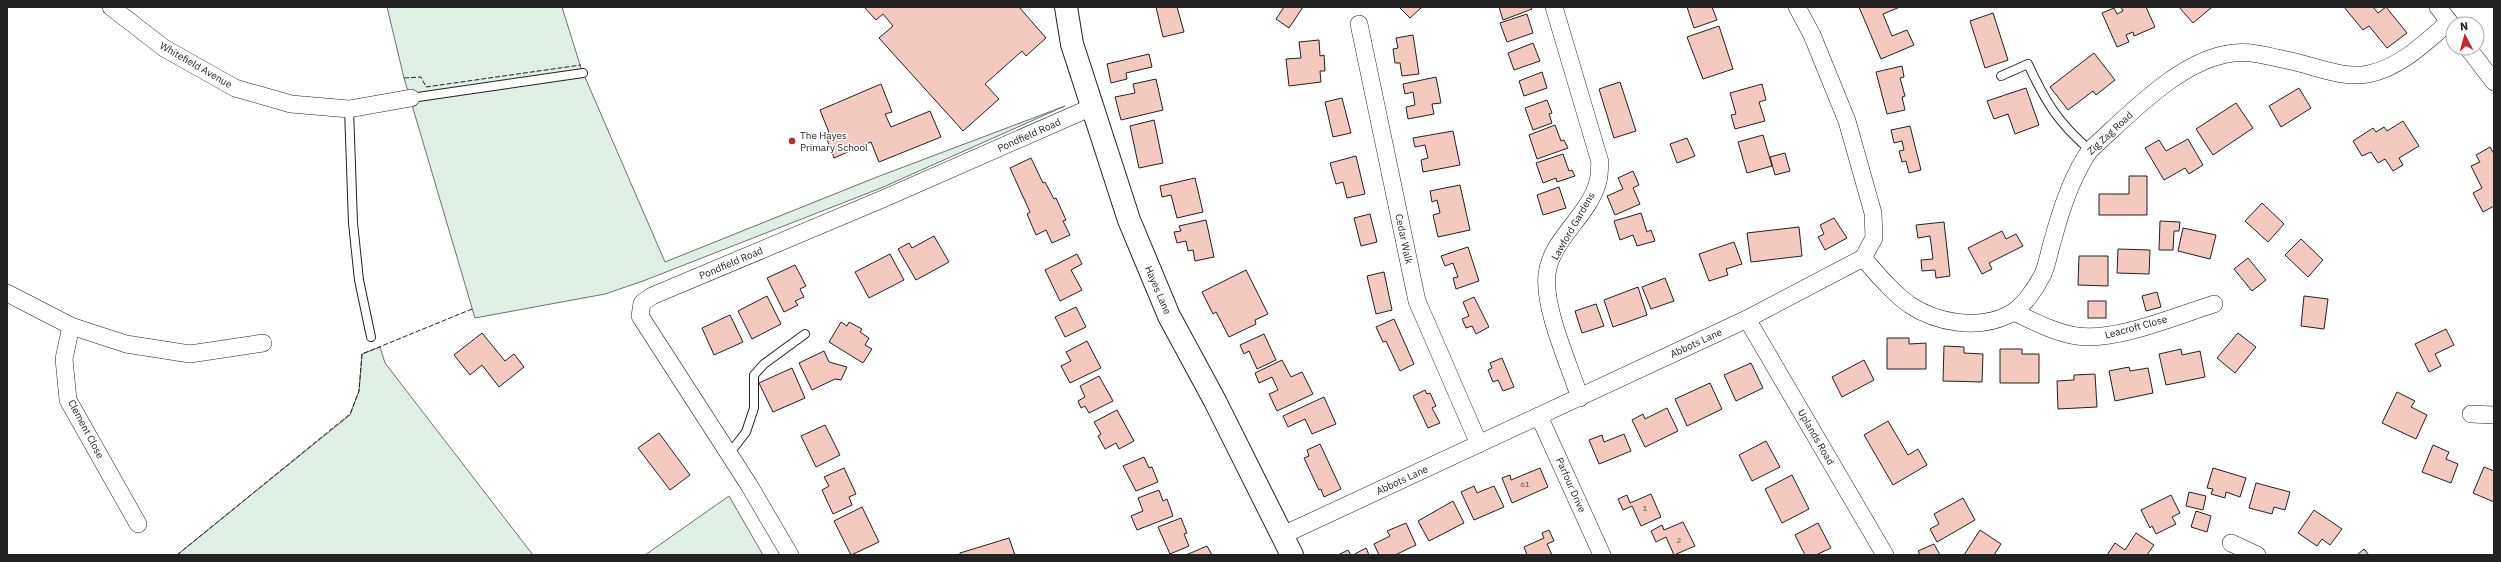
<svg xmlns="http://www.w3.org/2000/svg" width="2501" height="562" font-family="'IBM Plex Sans',sans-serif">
  <rect width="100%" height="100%" fill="#fff"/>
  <g fill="#e0efe3" stroke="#6f6f6f">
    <path d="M 387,7 L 562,7 L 581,68 L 665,262 L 877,177 L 1065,106 L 881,188 L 643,281 L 605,294 L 475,318 L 404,78 Z"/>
    <path d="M 380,347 L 385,363 L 533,555 L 177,555 L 350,415 L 359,391 L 362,354 Z"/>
    <path d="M 729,496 L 763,555 L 645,555 Z"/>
  </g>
  <g fill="#f3c9c0" stroke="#222">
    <path d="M 864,7 L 1019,7 L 1046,38 L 1026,56 L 1022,51 L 985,84 L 999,99 L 963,131 L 879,38 L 893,26 L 883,14 L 876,20 Z"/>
    <path d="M 1156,7 L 1177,7 L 1184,32 L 1163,37 Z"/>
    <path d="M 1284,7 L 1303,7 L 1289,28 L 1276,19 Z"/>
    <path d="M 1399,7 L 1422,7 L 1410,18 Z"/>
    <path d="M 1499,7 L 1531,7 L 1532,9 L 1503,20 Z"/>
    <path d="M 1687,7 L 1712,7 L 1717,20 L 1694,28 Z"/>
    <path d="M 1859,7 L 1900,7 L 1883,14 L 1892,36 L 1907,30 L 1914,45 L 1881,59 Z"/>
    <path d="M 2121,7 L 2146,7 L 2155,27 L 2134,36 L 2133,32 L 2126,35 L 2129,42 L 2117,47 L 2102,13 L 2114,8 L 2117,14 L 2123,11 Z"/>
    <path d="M 2179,7 L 2212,7 L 2193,23 Z"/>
    <path d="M 2344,7 L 2373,7 L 2378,13 L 2386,7 L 2407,33 L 2387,48 L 2369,26 L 2363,30 Z"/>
    <path d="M 1993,13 L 2008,60 L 1985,68 L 1970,21 Z"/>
    <path d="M 1527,14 L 1533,33 L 1507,42 L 1500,23 Z"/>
    <path d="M 1719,26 L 1733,69 L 1703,79 L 1687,37 Z"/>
    <path d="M 1413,35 L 1419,74 L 1402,76 L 1400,63 L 1395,63 L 1393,49 L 1398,48 L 1396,38 Z"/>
    <path d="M 1319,40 L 1320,56 L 1324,55 L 1325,71 L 1320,71 L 1321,82 L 1289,86 L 1286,59 L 1301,58 L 1299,42 Z"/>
    <path d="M 1533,43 L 1540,61 L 1514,70 L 1508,53 Z"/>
    <path d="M 2094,53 L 2115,80 L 2096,95 L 2093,91 L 2068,110 L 2050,87 Z"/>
    <path d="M 1149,54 L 1152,67 L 1126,73 L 1127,79 L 1111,83 L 1107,64 Z"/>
    <path d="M 1902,66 L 1904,77 L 1900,78 L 1905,96 L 1902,97 L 1905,110 L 1887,114 L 1876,72 Z"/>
    <path d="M 1542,72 L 1547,88 L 1524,96 L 1519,81 Z"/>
    <path d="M 1436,77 L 1441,103 L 1432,104 L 1434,114 L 1408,119 L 1406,107 L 1415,105 L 1413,92 L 1405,94 L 1403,84 Z"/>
    <path d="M 1156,79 L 1163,110 L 1121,120 L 1115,97 L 1135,93 L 1133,84 Z"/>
    <path d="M 1620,82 L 1636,131 L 1614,138 L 1599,89 Z"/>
    <path d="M 881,84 L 892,112 L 885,114 L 891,127 L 930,111 L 941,137 L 879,162 L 871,142 L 834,158 L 826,137 L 830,135 L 820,110 Z"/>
    <path d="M 1762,84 L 1766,100 L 1759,102 L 1765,121 L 1735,129 L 1731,115 L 1736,114 L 1730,93 Z"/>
    <path d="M 2026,88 L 2039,125 L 2015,134 L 2008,114 L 1994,119 L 1987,101 Z"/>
    <path d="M 2299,88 L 2311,108 L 2281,127 L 2269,106 Z"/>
    <path d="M 1342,98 L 1351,133 L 1333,137 L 1325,102 Z"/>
    <path d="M 1547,100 L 1552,113 L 1549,114 L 1552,123 L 1533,130 L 1525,108 Z"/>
    <path d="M 2236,103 L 2253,128 L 2213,155 L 2196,129 Z"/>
    <path d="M 1154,120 L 1163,163 L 1139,168 L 1130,126 Z"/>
    <path d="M 2403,121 L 2419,146 L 2399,158 L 2403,165 L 2393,171 L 2385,159 L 2378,163 L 2371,152 L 2362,156 L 2353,141 L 2373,128 L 2376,132 L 2384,127 L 2387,131 Z"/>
    <path d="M 1555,125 L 1561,141 L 1564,140 L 1568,148 L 1537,159 L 1529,135 Z"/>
    <path d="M 1910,126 L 1921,170 L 1909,173 L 1906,161 L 1902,162 L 1899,151 L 1904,150 L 1902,141 L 1894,143 L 1891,130 Z"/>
    <path d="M 1453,131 L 1460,165 L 1423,172 L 1421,160 L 1428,158 L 1425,145 L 1415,147 L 1413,138 Z"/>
    <path d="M 1763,135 L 1772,166 L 1747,173 L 1738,142 Z"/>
    <path d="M 1687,138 L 1695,156 L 1677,163 L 1670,144 Z"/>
    <path d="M 2188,139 L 2203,165 L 2189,174 L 2185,168 L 2164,180 L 2145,148 L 2159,140 L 2166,151 Z"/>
    <path d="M 2490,147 L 2494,154 L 2494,206 L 2483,212 L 2473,193 L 2482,188 L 2471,166 L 2480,162 L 2476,155 Z"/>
    <path d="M 1785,153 L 1790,171 L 1775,175 L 1770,157 Z"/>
    <path d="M 1563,154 L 1569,171 L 1572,170 L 1575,176 L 1557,182 L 1556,178 L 1543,183 L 1536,163 Z"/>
    <path d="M 1356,156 L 1365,194 L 1347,198 L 1343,182 L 1336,184 L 1330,163 Z"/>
    <path d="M 1031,158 L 1043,183 L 1045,182 L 1054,199 L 1056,198 L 1066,220 L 1063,221 L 1070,235 L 1052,243 L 1046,230 L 1036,235 L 1027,214 L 1030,212 L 1010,168 Z"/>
    <path d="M 1633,171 L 1639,185 L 1633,188 L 1640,204 L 1615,215 L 1607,196 L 1623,189 L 1618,178 Z"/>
    <path d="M 2129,176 L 2147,176 L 2147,215 L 2099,215 L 2099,194 L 2129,194 Z"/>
    <path d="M 1195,178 L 1203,212 L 1177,218 L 1171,195 L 1162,197 L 1160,186 Z"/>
    <path d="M 1460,185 L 1470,230 L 1438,237 L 1433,215 L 1440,213 L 1437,200 L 1432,202 L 1430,191 Z"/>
    <path d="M 1559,187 L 1566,208 L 1543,215 L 1537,195 Z"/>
    <path d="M 2262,203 L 2284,224 L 2268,242 L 2245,221 Z"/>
    <path d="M 1641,213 L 1647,232 L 1651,230 L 1655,241 L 1637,246 L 1633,235 L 1620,240 L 1614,221 Z"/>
    <path d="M 1370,214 L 1377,242 L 1361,246 L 1354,218 Z"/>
    <path d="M 1834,218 L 1847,238 L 1825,250 L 1818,237 L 1824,234 L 1820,225 Z"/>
    <path d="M 1206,220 L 1214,257 L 1195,261 L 1193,250 L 1188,251 L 1186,241 L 1177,243 L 1174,232 L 1181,231 L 1179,226 Z"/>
    <path d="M 2160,221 L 2180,222 L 2179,231 L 2174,231 L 2173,250 L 2159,250 Z"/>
    <path d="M 1944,222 L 1950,276 L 1936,278 L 1935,270 L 1922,271 L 1921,260 L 1933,259 L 1930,236 L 1918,238 L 1916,225 Z"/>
    <path d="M 1799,227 L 1802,256 L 1751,262 L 1747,233 Z"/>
    <path d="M 2183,228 L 2216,235 L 2210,259 L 2178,251 Z"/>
    <path d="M 2002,231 L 2006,239 L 2016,234 L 2023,246 L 1989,263 L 1992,269 L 1982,274 L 1968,248 Z"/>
    <path d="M 934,236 L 949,262 L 916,280 L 898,249 L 909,243 L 912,248 Z"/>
    <path d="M 2301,239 L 2323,260 L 2308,277 L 2285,255 Z"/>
    <path d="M 1734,242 L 1742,264 L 1726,269 L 1728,275 L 1709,281 L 1699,254 Z"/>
    <path d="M 1468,247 L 1479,281 L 1456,289 L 1453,278 L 1458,277 L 1453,263 L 1445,266 L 1441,256 Z"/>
    <path d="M 2118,249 L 2150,250 L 2149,274 L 2117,273 Z"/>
    <path d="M 890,254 L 904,280 L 869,298 L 855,272 Z"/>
    <path d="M 1077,254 L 1082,264 L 1071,270 L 1082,290 L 1060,301 L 1045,270 Z"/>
    <path d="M 2079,256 L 2108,256 L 2108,286 L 2078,285 Z"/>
    <path d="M 2248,258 L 2266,280 L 2252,291 L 2234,269 Z"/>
    <path d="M 795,265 L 806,286 L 800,289 L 804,297 L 795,301 L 798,305 L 784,312 L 767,278 Z"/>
    <path d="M 1246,270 L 1268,314 L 1255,320 L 1256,324 L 1229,337 L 1216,312 L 1213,314 L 1202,292 Z"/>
    <path d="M 1384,272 L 1392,310 L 1376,314 L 1367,276 Z"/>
    <path d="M 1665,278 L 1674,301 L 1651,309 L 1642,287 Z"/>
    <path d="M 1638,287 L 1647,315 L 1613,327 L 1604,300 Z"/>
    <path d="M 2157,292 L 2161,307 L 2146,311 L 2142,296 Z"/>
    <path d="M 767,296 L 781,324 L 752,339 L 738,311 Z"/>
    <path d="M 2304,296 L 2328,299 L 2324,329 L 2301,326 Z"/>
    <path d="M 1474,297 L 1489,327 L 1476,334 L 1472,326 L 1466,328 L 1462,319 L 1469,316 L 1463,302 Z"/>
    <rect x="2088" y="301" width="18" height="17"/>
    <path d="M 1596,304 L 1604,326 L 1582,333 L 1575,311 Z"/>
    <path d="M 1076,307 L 1086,327 L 1065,337 L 1055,317 Z"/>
    <path d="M 730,315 L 743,342 L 714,355 L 702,328 Z"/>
    <path d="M 1394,319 L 1414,364 L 1400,371 L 1386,341 L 1383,342 L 1376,327 Z"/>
    <path d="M 841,322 L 847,326 L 849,322 L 862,329 L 860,332 L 869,338 L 865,345 L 872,349 L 863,363 L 829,342 Z"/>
    <path d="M 2446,329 L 2454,345 L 2435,354 L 2441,366 L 2429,372 L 2415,344 Z"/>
    <path d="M 482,333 L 505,361 L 514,354 L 524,367 L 499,387 L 482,365 L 470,375 L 454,355 Z"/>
    <path d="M 2238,333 L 2256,347 L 2235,373 L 2217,358 Z"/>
    <path d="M 1264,334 L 1276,360 L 1257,369 L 1249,351 L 1244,354 L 1240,345 Z"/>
    <path d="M 1887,338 L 1909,338 L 1909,344 L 1926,343 L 1926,369 L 1887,369 Z"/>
    <path d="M 1087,341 L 1101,368 L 1070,383 L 1061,366 L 1071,361 L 1066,352 Z"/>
    <path d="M 1944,346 L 1964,347 L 1964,353 L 1983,354 L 1982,382 L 1943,381 Z"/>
    <path d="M 2000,349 L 2022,349 L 2022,354 L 2039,354 L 2039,383 L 2000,383 Z"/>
    <path d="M 2181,349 L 2182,355 L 2200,351 L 2205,377 L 2166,385 L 2159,354 Z"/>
    <path d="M 824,351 L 829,362 L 847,367 L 841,380 L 835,379 L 812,390 L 799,363 Z"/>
    <path d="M 1502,358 L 1514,387 L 1503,391 L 1498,380 L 1493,382 L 1488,370 L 1492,368 L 1490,363 Z"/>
    <path d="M 1282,360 L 1291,377 L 1302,372 L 1313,394 L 1277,411 L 1269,394 L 1278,390 L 1272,377 L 1259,383 L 1255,373 Z"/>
    <path d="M 1864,360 L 1874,380 L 1842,397 L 1832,377 Z"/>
    <path d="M 1751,363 L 1763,388 L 1736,401 L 1724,375 Z"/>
    <path d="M 2129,367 L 2130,371 L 2148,368 L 2153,393 L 2115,401 L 2109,371 Z"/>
    <path d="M 792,368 L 805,398 L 773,412 L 759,383 Z"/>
    <path d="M 2095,374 L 2097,407 L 2058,409 L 2057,381 L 2074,380 L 2074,375 Z"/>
    <path d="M 1099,376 L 1113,401 L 1089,413 L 1085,406 L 1081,408 L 1078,401 L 1085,397 L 1080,386 Z"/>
    <path d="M 1710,383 L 1722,409 L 1687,426 L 1675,399 Z"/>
    <path d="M 1425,390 L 1427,394 L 1430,393 L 1436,406 L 1432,408 L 1440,423 L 1428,428 L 1413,396 Z"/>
    <path d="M 2397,392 L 2415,401 L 2411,407 L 2427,415 L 2416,439 L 2382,423 Z"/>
    <path d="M 1324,397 L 1336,424 L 1312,434 L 1305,419 L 1288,427 L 1283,416 Z"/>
    <path d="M 1667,408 L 1678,431 L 1645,447 L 1632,420 L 1643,414 L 1645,419 Z"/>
    <path d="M 1117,410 L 1134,441 L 1119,449 L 1116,443 L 1105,449 L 1098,436 L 1101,434 L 1094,422 Z"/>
    <path d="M 1888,421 L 1908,455 L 1918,449 L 1927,465 L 1893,485 L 1864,435 Z"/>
    <path d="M 825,425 L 840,455 L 816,467 L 801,436 Z"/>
    <path d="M 659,433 L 690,475 L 670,490 L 638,448 Z"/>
    <path d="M 1624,434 L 1631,451 L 1599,464 L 1589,440 L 1602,435 L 1604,442 Z"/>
    <path d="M 1766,441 L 1780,467 L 1752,481 L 1739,455 Z"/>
    <path d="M 1320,444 L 1341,489 L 1324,497 L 1321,489 L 1319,490 L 1304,458 L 1309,456 L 1307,450 Z"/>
    <path d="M 2433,445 L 2449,452 L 2446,459 L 2458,464 L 2451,483 L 2422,472 Z"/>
    <path d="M 1144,457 L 1149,468 L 1152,467 L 1158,482 L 1136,491 L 1123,466 Z"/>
    <path d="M 2484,467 L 2494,471 L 2494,502 L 2473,493 Z"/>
    <path d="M 844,468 L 856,494 L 849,497 L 852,505 L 833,514 L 822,490 L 829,486 L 824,477 Z"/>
    <path d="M 1540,468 L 1548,487 L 1512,503 L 1502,478 L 1510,475 L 1511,480 Z"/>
    <path d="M 2213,468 L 2246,478 L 2240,497 L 2226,492 L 2225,498 L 2211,494 L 2213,489 L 2207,488 Z"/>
    <path d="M 1792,475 L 1809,509 L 1782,523 L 1765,489 Z"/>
    <path d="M 2256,483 L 2290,492 L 2285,510 L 2274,507 L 2272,514 L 2249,508 Z"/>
    <path d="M 1474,486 L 1477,493 L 1494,486 L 1504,507 L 1474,520 L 1461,492 Z"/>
    <path d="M 1159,490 L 1163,501 L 1167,499 L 1173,516 L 1137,530 L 1131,516 L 1143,511 L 1138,498 Z"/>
    <path d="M 2189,492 L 2206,496 L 2203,510 L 2186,506 Z"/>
    <path d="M 1651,494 L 1661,517 L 1641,526 L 1632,506 L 1623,510 L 1618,499 L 1627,495 L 1630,503 Z"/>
    <path d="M 2171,495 L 2180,513 L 2172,517 L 2176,524 L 2156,534 L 2152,526 L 2150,528 L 2141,510 Z"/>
    <path d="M 1963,498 L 1975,520 L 1937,542 L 1930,529 L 1939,524 L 1934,514 Z"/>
    <path d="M 1453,501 L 1464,523 L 1429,541 L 1418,521 Z"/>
    <path d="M 862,507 L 879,542 L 851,555 L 834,521 Z"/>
    <path d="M 2314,510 L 2342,529 L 2330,545 L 2322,539 L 2317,546 L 2298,533 Z"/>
    <path d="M 2196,511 L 2211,516 L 2207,532 L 2191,527 Z"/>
    <path d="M 1181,518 L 1187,533 L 1184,534 L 1189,546 L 1170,554 L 1158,527 Z"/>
    <path d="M 1683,522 L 1695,546 L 1674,555 L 1666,537 L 1656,542 L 1651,531 L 1662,525 L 1664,530 Z"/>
    <path d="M 1406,523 L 1416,545 L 1395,555 L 1379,555 L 1374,544 L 1390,536 L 1387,531 Z"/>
    <path d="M 1818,523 L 1831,548 L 1816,555 L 1805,555 L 1795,535 Z"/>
    <path d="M 1549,530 L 1554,541 L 1547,544 L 1552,555 L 1527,555 L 1524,547 L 1544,538 L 1542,533 Z"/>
    <path d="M 1980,530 L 2001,544 L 1994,555 L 1964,555 Z"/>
    <path d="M 2136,533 L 2154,545 L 2147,555 L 2107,555 L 2115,543 L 2125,550 Z"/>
    <path d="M 1009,538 L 1015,555 L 960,555 L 960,553 Z"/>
    <path d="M 1934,544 L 1940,555 L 1920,555 L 1918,551 Z"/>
    <path d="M 1207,546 L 1212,555 L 1186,555 Z"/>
    <path d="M 1366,548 L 1369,555 L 1353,555 Z"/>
    <path d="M 2364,549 L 2369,555 L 2357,555 Z"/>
    <path d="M 1348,550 L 1351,555 L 1338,555 Z"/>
  </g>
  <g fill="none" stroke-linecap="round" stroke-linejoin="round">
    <g stroke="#222" stroke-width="10">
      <g id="lane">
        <path d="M 2001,76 L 2028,64 C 2045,101 2058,123 2090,150"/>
        <path d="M 411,98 L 583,73"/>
        <path d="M 349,109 L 353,223 L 359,280 L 371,337"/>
        <path d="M 729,454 L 746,432 L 754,408 L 754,375 L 764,364 L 805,334"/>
      </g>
    </g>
    <g stroke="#222" stroke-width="18">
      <g id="street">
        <path d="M 111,7 L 164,48 L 235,88 L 291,104 L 349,109 L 411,98"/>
        <path d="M 1554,7 L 1600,162 C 1599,168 1600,175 1598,181 C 1590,215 1551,239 1547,274 C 1543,308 1569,364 1580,398"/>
        <path d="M 2438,7 L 2453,27"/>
        <path d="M 1359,24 L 1417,301 L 1479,444"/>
        <path d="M 2468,48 L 2494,82"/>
        <path d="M 1863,258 C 1878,275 1892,292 1910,305 C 1937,323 1978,330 2008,315 C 2023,308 2036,288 2043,274 C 2048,262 2050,248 2054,236 C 2062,206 2072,176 2090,150 C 2128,116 2181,58 2234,53 C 2253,51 2272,57 2291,61 C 2314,66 2344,79 2368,74 C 2400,68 2426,42 2449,22"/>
        <path d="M 7,293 L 71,326 L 126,344 L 190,354 L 263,343"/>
        <path d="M 2014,312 C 2033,321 2055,333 2077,336 C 2115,342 2176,316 2214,304"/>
        <path d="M 1747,319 L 1885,555"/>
        <path d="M 71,326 L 64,359 L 68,400 L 138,524"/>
        <path d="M 2471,414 L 2494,415"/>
        <path d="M 1539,416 L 1602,555"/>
        <path d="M 1283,535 L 1747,319 L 1863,258 L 1874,238 L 1873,213 L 1847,121 L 1812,35 L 1797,7"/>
        <path d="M 2231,543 L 2257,555"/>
        <path d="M 790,555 L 749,485 L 640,316 L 642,303 L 652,296 L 885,198 L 1092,107"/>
      </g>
    </g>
    <g stroke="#222" stroke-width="24">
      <path id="secondary" d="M 1066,7 L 1072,44 L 1129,220 L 1169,316 L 1215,401 L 1292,555"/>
    </g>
    <use href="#lane" stroke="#fff" stroke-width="8"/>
    <use href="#street" stroke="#fff" stroke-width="17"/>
    <use href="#secondary" stroke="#fff" stroke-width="22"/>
    <g stroke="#222" stroke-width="1" stroke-dasharray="5 2" stroke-linecap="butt">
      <path d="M 404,78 L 421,77 L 426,87 L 581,65"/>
      <path d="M 177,555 L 350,414 L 359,391 L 362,354 L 472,309"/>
    </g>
  </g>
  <circle fill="#c62828" stroke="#fff" stroke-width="1.5" cx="792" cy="141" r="4"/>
  <g text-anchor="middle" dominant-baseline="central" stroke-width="3" stroke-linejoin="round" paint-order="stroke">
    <g font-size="8" fill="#564c4a">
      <text x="1525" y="484">61</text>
      <text x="1645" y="508">1</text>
      <text x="1679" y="540">2</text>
    </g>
    <g font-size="10" fill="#222" stroke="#fff">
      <text transform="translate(196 65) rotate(30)">Whitefield Avenue</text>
      <text transform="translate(2110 133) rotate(-43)">Zig Zag Road</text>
      <text transform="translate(1029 135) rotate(-24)">Pondfield Road</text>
      <text transform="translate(1573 226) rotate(-60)">Lawford Gardens</text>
      <text transform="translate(1404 239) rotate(78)">Cedar Walk</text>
      <text transform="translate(731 263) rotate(-23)">Pondfield Road</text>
      <text transform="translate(1158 290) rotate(67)">Hayes Lane</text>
      <text transform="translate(2136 327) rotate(-15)">Leacroft Close</text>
      <text transform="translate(1696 343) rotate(-25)">Abbots Lane</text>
      <text transform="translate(86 429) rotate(62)">Clement Close</text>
      <text transform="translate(1816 437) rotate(60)">Uplands Road</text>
      <text transform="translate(1402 480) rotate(-25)">Abbots Lane</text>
      <text transform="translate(1571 485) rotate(66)">Parfour Drive</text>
    </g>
    <g font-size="10" fill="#222" stroke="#fff" text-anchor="start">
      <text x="800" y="135">The Hayes<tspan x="800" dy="12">Primary School</tspan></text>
    </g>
  </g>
  <rect width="2501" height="562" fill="none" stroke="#222222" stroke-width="16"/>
  <g transform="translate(2465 36) rotate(354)"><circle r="19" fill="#ffffff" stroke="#a7a7a7"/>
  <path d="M0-3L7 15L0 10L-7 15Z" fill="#c62828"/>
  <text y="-6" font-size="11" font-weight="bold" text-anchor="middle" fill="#222222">N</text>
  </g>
</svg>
